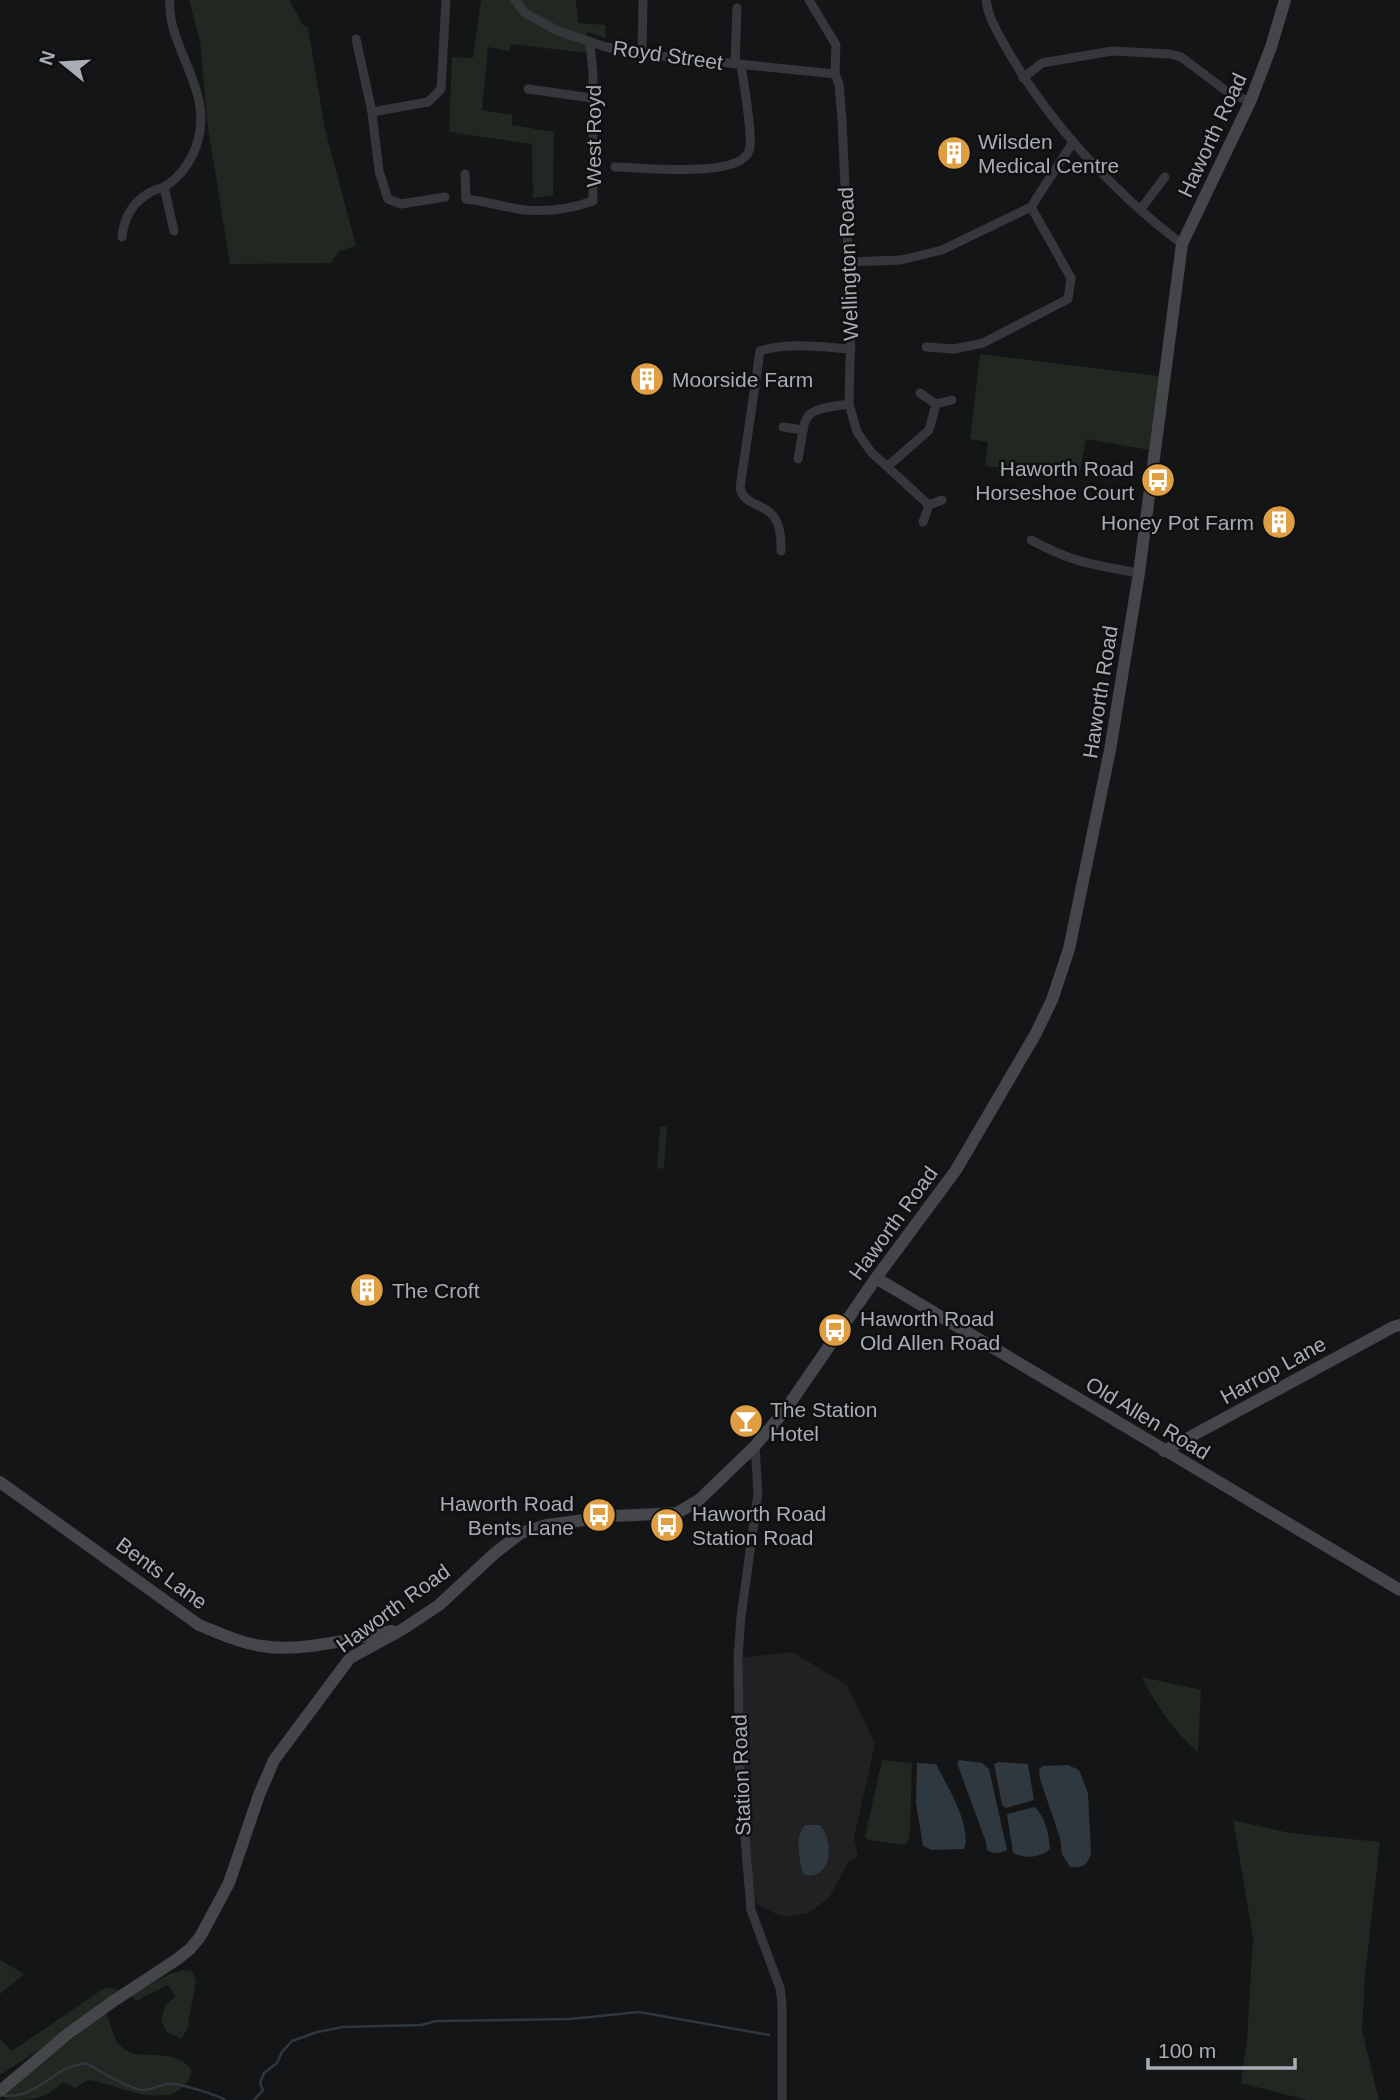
<svg xmlns="http://www.w3.org/2000/svg" width="1400" height="2100" font-family="Arial,sans-serif">
  <rect width="100%" height="100%" fill="#141516"/>
  <path fill="#212123" d="M 792,1652 L 847,1685 L 875,1744 L 854,1838 L 858,1857 L 849,1861 L 829,1898 L 808,1913 L 788,1917 L 778,1915 L 757,1904 L 751,1891 L 744,1822 L 741,1658 Z"/>
  <g fill="#212821">
    <path d="M 189,0 L 289,0 L 303,25 L 308,27 L 325,129 L 356,246 L 339,251 L 331,263 L 230,264 L 207,121 L 200,41 Z"/>
    <path d="M 481,0 L 576,0 L 578,23 L 605,25 L 606,38 L 587,32 L 587,53 L 511,44 L 510,51 L 488,47 L 482,110 L 512,115 L 512,125 L 554,132 L 553,195 L 533,198 L 532,144 L 449,132 L 452,57 L 473,58 Z"/>
    <path d="M 980,354 L 1159,376 L 1149,450 L 1086,439 L 1079,475 L 985,466 L 988,442 L 970,439 Z"/>
    <path d="M 660,1127 L 667,1127 L 664,1168 L 657,1169 Z"/>
    <path d="M 1142,1677 L 1201,1690 L 1198,1752 C 1173,1730 1157,1707 1142,1677 Z"/>
    <path d="M 882,1760 L 912,1763 L 910,1831 L 909,1840 L 904,1845 L 869,1840 L 865,1837 Z"/>
    <path d="M 1233,1820 L 1290,1833 L 1380,1842 L 1365,1976 L 1362,2031 L 1379,2100 L 1307,2100 L 1241,2083 L 1247,2040 L 1253,1937 Z"/>
    <path d="M 0,1960 L 24,1974 L 0,1994 Z"/>
    <path d="M 183,1970 L 192,1971 L 196,1981 L 187,2030 L 181,2039 L 167,2032 L 161,2021 L 165,2006 L 175,1996 L 168,1985 L 136,2001 L 131,1995 L 169,1974 Z"/>
    <path d="M 106,1987 L 118,1990 L 40,2049 L 0,2075 L 0,2039 L 12,2051 Z"/>
    <path d="M 106,2012 C 110,2021 112,2035 118,2043 C 136,2067 168,2042 192,2070 C 189,2083 184,2088 172,2094 C 134,2100 121,2085 88,2080 L 75,2088 L 63,2082 C 44,2100 34,2100 7,2100 L 2,2095 Z"/>
  </g>
  <g fill="#2f383e">
    <path d="M 959,1760 L 982,1763 L 989,1769 L 1007,1850 C 999,1854 994,1854 987,1850 L 986,1842 L 957,1763 Z"/>
    <path d="M 999,1762 L 1028,1764 L 1034,1800 L 1006,1808 L 1002,1805 L 994,1764 Z"/>
    <path d="M 917,1763 L 936,1764 C 946,1784 973,1827 964,1849 L 932,1850 L 923,1846 L 916,1803 Z"/>
    <path d="M 1068,1765 L 1079,1770 L 1088,1793 L 1091,1854 C 1087,1866 1082,1868 1070,1867 L 1062,1854 L 1060,1838 L 1040,1779 L 1039,1769 L 1043,1766 Z"/>
    <path d="M 1035,1807 C 1046,1818 1049,1835 1050,1849 C 1040,1858 1025,1859 1013,1853 L 1007,1814 Z"/>
    <path d="M 805,1825 L 820,1825 C 834,1840 833,1880 805,1875 L 802,1872 C 800,1856 794,1837 805,1825 Z"/>
  </g>
  <g fill="none" stroke-linecap="round" stroke-linejoin="round">
    <g stroke="#2f383e" stroke-width="2.5">
      <path d="M 2,2095 C 25,2100 45,2081 63,2070 C 70,2066 79,2065 86,2063 C 103,2073 122,2085 141,2090 C 149,2091 159,2085 168,2084 C 177,2082 217,2095 225,2100"/>
      <path d="M 254,2100 L 263,2090 L 260,2083 L 264,2073 L 277,2063 L 282,2052 L 292,2041 L 317,2032 L 343,2027 L 421,2025 L 436,2021 L 570,2019 L 639,2012 L 769,2035"/>
    </g>
    <g stroke="#36373b" stroke-width="9">
      <path d="M 515,0 L 525,13 L 558,31 L 606,47 L 642,54 L 835,74"/>
      <path d="M 809,0 L 836,45 L 835,74 L 839,84 L 842,120 L 851,320 L 849,404 L 857,432 L 871,452 L 929,505"/>
      <path d="M 986,0 C 988,17 996,29 1004,44 C 1046,120 1113,192 1182,244"/>
      <path d="M 356,39 L 372,112 L 379,171 L 388,199 L 401,204 L 445,197"/>
      <path d="M 642,54 L 643,0"/>
      <path d="M 735,64 L 737,8"/>
      <path d="M 1023,78 L 1042,63 L 1112,51 L 1170,54 L 1181,57 L 1225,90 L 1250,102"/>
      <path d="M 528,89 L 592,98"/>
      <path d="M 372,112 L 428,102 L 441,89 L 446,0"/>
      <path d="M 615,167 C 641,167 739,179 749,151 C 754,138 743,81 741,65"/>
      <path d="M 465,174 L 466,199 C 486,201 506,208 526,210 C 548,212 573,208 593,201 L 593,74 L 590,42"/>
      <path d="M 164,187 L 174,231"/>
      <path d="M 1140,210 L 1165,177"/>
      <path d="M 122,237 C 124,218 132,203 149,193 C 153,190 159,189 164,187 C 181,177 193,159 198,140 C 213,89 166,45 170,0"/>
      <path d="M 847,262 L 901,260 L 942,250 L 1031,207 L 1073,142"/>
      <path d="M 926,347 L 954,349 L 983,343 L 1068,299 L 1071,278 L 1031,207"/>
      <path d="M 920,393 L 936,404 L 952,400"/>
      <path d="M 783,427 L 803,430"/>
      <path d="M 798,459 C 807,411 799,411 849,404"/>
      <path d="M 887,467 L 929,430 L 936,404"/>
      <path d="M 923,522 L 929,505 L 942,500"/>
      <path d="M 1031,540 C 1071,562 1094,565 1139,573"/>
      <path d="M 781,551 C 783,494 747,515 740,488 L 760,351 C 790,342 820,347 851,349"/>
      <path d="M 755,1446 L 758,1493 L 741,1617 L 738,1658 L 740,1778 L 751,1910 L 780,1988 L 782,2003 L 782,2100"/>
    </g>
    <g stroke="#44464a" stroke-width="12">
      <path d="M 876,1278 L 1400,1590"/>
      <path d="M 1164,1451 L 1393,1327 L 1400,1325"/>
      <path d="M 0,1482 L 199,1625 C 219,1633 240,1643 262,1646 C 302,1653 352,1638 392,1631"/>
      <path d="M 0,2091 L 69,2033 L 112,2002 L 176,1960 L 190,1949 L 200,1937 L 229,1883 L 259,1795 L 274,1760 L 350,1658 L 403,1629 L 439,1605 L 495,1553 L 521,1533 L 547,1525 L 615,1516 L 677,1513 L 699,1500 L 755,1446 L 786,1409 L 876,1278 L 956,1170 L 1035,1035 L 1052,1000 L 1069,949 L 1110,750 L 1139,573 L 1182,244 L 1250,102 L 1271,47 L 1285,0"/>
    </g>
  </g>
  <defs>
    <g id="building-disc" transform="scale(1.75)"><circle r="9.5" fill="#e09e42" stroke="#101011"/><path d="M-4-6H4V6H1V3H-1V6H-4ZM-2.5-4.3h1.7v1.8h-1.7ZM.8-4.3h1.7v1.8H.8ZM-2.5-1h1.7V.8h-1.7ZM.8-1h1.7V.8H.8Z" fill="#fff"/></g>
    <g id="bus-disc" transform="scale(1.75)"><circle r="9.5" fill="#e09e42" stroke="#101011"/><path d="M-5-6H5V4H4V6H2V4H-2V6H-4V4H-5ZM-3.5-4V0h7V-4ZM-3.5 1.2v1.5H-2V1.2ZM2 1.2v1.5H3.5V1.2Z" fill="#fff"/></g>
    <g id="bar-disc" transform="scale(1.75)"><circle r="9.5" fill="#e09e42" stroke="#101011"/><path d="M-6-5H6L.8 .8V4.5H3.5V6h-7V4.5H-.8V.8Z" fill="#fff"/></g>
  </defs>
  <g fill-rule="evenodd">
    <use href="#building-disc" x="954" y="153"/>
    <use href="#building-disc" x="647" y="379"/>
    <use href="#bus-disc" x="1158" y="480"/>
    <use href="#building-disc" x="1279" y="522"/>
    <use href="#building-disc" x="367" y="1290"/>
    <use href="#bus-disc" x="835" y="1330"/>
    <use href="#bar-disc" x="746" y="1421"/>
    <use href="#bus-disc" x="599" y="1515"/>
    <use href="#bus-disc" x="667" y="1525"/>
  </g>
  <g text-anchor="middle" dominant-baseline="central" stroke-width="5" stroke-linejoin="round" paint-order="stroke">
    <g font-size="21" fill="#a8adb5" stroke="#101011">
      <text transform="translate(668 55) rotate(8)">Royd Street</text>
      <text transform="translate(1212 135) rotate(-65)">Haworth Road</text>
      <text transform="translate(593 136) rotate(-90)">West Royd</text>
      <text transform="translate(848 264) rotate(-92)">Wellington Road</text>
      <text transform="translate(1100 692) rotate(-81)">Haworth Road</text>
      <text transform="translate(893 1223) rotate(-54)">Haworth Road</text>
      <text transform="translate(1273 1370) rotate(-29)">Harrop Lane</text>
      <text transform="translate(1148 1418) rotate(31)">Old Allen Road</text>
      <text transform="translate(162 1573) rotate(36)">Bents Lane</text>
      <text transform="translate(393 1608) rotate(-36)">Haworth Road</text>
      <text transform="translate(741 1775) rotate(-92)">Station Road</text>
    </g>
    <g font-size="21" fill="#a8adb5" stroke="#101011" text-anchor="start">
      <text x="978" y="141">Wilsden<tspan x="978" dy="24">Medical Centre</tspan></text>
      <text x="672" y="379">Moorside Farm</text>
      <text x="1134" y="468" text-anchor="end">Haworth Road<tspan x="1134" dy="24">Horseshoe Court</tspan></text>
      <text x="1254" y="522" text-anchor="end">Honey Pot Farm</text>
      <text x="392" y="1290">The Croft</text>
      <text x="860" y="1318">Haworth Road<tspan x="860" dy="24">Old Allen Road</tspan></text>
      <text x="770" y="1409">The Station<tspan x="770" dy="24">Hotel</tspan></text>
      <text x="574" y="1503" text-anchor="end">Haworth Road<tspan x="574" dy="24">Bents Lane</tspan></text>
      <text x="692" y="1513">Haworth Road<tspan x="692" dy="24">Station Road</tspan></text>
    </g>
  </g>
  <g transform="translate(63 63) rotate(288)" stroke="#101011" stroke-width="5" paint-order="stroke">
  <path d="M0-5L12 26L0 18L-12 26Z" fill="#a8adb5"/>
  <text y="-10" font-size="19" font-weight="bold" text-anchor="middle" fill="#a8adb5">N</text>
  </g>
  <path d="M1148 2058v10h147v-10" fill="none" stroke="#a8adb5" stroke-width="3.5"/>
  <text x="1158" y="2058" font-size="21" fill="#a8adb5" stroke="#101011" stroke-width="5" paint-order="stroke">100 m</text>
</svg>
